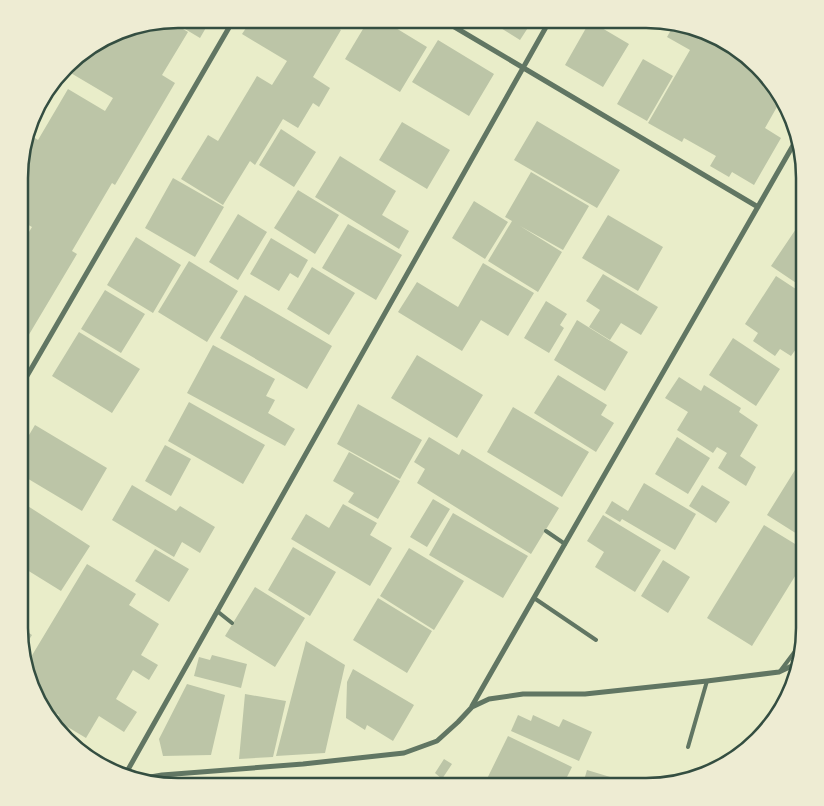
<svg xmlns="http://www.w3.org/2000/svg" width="824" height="806" font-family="'Fira Sans',sans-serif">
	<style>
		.building { fill: #bcc5a7 }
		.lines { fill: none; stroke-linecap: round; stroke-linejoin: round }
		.service { stroke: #617663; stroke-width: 4 }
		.minor { stroke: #617663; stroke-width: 5 }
		.rim { fill: none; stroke: #344e41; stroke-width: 2.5 }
	</style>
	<rect width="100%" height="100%" fill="#e9edc9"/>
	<path class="building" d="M 178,19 L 211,19 L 200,38 L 170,20 Z
		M 252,19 L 323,19 L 341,30 L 313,77 L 330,88 L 319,107 L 313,103 L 298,128 L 283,119 L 255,165 L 250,161 L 223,205 L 181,179 L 208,135 L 218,141 L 257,76 L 272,85 L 287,61 L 242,34 Z
		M 369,19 L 381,19 L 427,47 L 400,92 L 345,59 Z
		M 168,20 L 188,32 L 162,75 L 175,83 L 115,185 L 112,183 L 72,251 L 77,254 L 21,348 L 21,245 L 32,227 L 21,221 L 22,147 L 27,133 L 38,140 L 68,89 L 105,111 L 113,98 L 64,69 L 73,58 L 126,27 Z
		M 466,20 L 482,20 L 478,26 Z
		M 488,20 L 533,20 L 520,40 Z
		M 652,20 L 667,20 L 726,40 L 772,81 L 782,98 L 765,128 L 781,138 L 754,185 L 732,172 L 729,177 L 710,166 L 716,156 L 684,138 L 682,142 L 648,123 L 690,50 L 667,37 L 671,30 Z
		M 590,21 L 629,44 L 603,87 L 565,65 Z
		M 438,40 L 494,74 L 469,116 L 412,82 Z
		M 643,59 L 673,76 L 647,121 L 617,104 Z
		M 537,121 L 620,170 L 597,208 L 514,160 Z
		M 402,122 L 450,150 L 427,189 L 379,160 Z
		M 281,129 L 316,152 L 294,187 L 259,165 Z
		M 340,156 L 396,191 L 382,215 L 409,231 L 399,249 L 315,197 Z
		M 531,172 L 589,206 L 563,250 L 520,226 L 562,252 L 538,292 L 488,261 L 512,221 L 505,217 Z
		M 173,178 L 224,207 L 195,257 L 145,228 Z
		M 298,190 L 339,215 L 315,254 L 274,228 Z
		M 474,201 L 508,222 L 485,259 L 452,238 Z
		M 238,214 L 267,232 L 238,280 L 209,262 Z
		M 608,215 L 663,247 L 638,291 L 582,258 Z
		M 800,223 L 805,226 L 805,289 L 771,266 Z
		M 348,224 L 402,255 L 376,300 L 322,268 Z
		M 136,237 L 181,265 L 153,313 L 107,285 Z
		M 271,238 L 308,260 L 298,278 L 290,273 L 279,291 L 250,274 Z
		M 189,261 L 238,291 L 207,342 L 158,312 Z
		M 483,263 L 534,293 L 508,336 L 481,320 L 462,351 L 398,312 L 417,282 L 458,307 Z
		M 312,267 L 355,293 L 329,335 L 287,309 Z
		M 603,274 L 658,307 L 641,335 L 621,323 L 610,340 L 589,327 L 600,310 L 586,301 Z
		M 776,276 L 805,295 L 805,355 L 796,349 L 791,356 L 780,349 L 775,356 L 753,341 L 758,333 L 745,324 Z
		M 105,290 L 145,314 L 121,353 L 81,329 Z
		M 245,295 L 332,346 L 307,389 L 220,338 Z
		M 546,301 L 567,314 L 560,325 L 564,328 L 549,353 L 524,338 Z
		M 577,320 L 628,352 L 605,391 L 554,360 Z
		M 79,332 L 140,369 L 112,413 L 52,376 Z
		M 733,338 L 780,369 L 756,406 L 709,375 Z
		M 213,345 L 275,379 L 266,396 L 275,400 L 268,413 L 295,429 L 285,446 L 187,393 Z
		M 417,355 L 483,395 L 457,438 L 391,398 Z
		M 558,375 L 607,405 L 601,415 L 614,423 L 596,452 L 534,413 Z
		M 679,377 L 701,391 L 704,385 L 741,408 L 739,412 L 758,425 L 740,456 L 756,467 L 746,486 L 718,468 L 727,453 L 717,447 L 713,453 L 677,430 L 688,412 L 665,398 Z
		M 189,402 L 265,445 L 243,484 L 168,441 Z
		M 358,404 L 422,440 L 400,479 L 337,444 Z
		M 513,407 L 589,452 L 562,497 L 487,452 Z
		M 35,425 L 107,468 L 82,511 L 20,474 L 20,450 Z
		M 429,437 L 459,455 L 462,449 L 559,508 L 531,554 L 417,483 L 425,469 L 414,462 Z
		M 677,437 L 710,458 L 688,494 L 655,474 Z
		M 165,445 L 191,459 L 171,496 L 145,481 Z
		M 349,452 L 400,481 L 378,519 L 348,502 L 354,493 L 333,481 Z
		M 795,470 L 805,476 L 805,539 L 767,515 Z
		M 644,483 L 696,514 L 675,550 L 622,519 L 620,522 L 605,513 L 612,501 L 628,511 Z
		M 132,485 L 176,511 L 180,506 L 215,527 L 200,553 L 182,542 L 174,557 L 112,520 Z
		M 702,485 L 730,502 L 716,523 L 689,506 Z
		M 433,499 L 450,509 L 427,547 L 410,537 Z
		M 20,501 L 90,546 L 61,591 L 19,565 Z
		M 343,504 L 377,523 L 370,535 L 392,548 L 370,586 L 291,539 L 306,514 L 329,528 Z
		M 453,513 L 528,556 L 503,598 L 429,555 Z
		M 603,515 L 661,550 L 635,592 L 595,567 L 604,552 L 587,541 Z
		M 764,525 L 805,550 L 805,560 L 752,646 L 707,618 Z
		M 293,547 L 336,572 L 310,616 L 268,590 Z
		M 409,548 L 464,581 L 434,630 L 380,596 Z
		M 155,549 L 189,569 L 169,602 L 135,581 Z
		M 663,560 L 690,577 L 668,613 L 641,596 Z
		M 87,564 L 136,594 L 129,605 L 159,624 L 141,655 L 158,665 L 149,680 L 133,670 L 116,699 L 137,712 L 124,732 L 99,716 L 86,738 L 56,720 L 59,715 L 40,703 L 27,680 L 25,667 Z
		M 255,587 L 305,618 L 275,667 L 225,636 Z
		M 378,598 L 432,631 L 407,673 L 353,640 Z
		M 19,626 L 32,635 L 22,651 L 19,638 Z
		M 306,641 L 345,665 L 325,753 L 276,756 Z
		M 212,655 L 247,664 L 241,688 L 194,676 L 199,657 L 210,660 Z
		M 353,669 L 414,705 L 393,741 L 367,725 L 365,730 L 346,718 L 347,682 Z
		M 187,684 L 225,695 L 211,755 L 163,756 L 159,739 Z
		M 245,694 L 286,701 L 273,757 L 239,759 Z
		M 518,715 L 531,721 L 533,715 L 559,727 L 563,719 L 592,732 L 579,761 L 511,731 Z
		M 508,736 L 572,767 L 562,787 L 483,787 Z
		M 444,759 L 452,764 L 442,779 L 435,773 Z
		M 587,770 L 640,786 L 640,787 L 582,787 Z
		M 434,778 L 448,787 L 428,787 Z
		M 319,783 L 319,787 L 294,787 L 294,786 Z"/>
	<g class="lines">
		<path class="service" d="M 546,531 L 565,544
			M 534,598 L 596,640
			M 217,611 L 232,623
			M 781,670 L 805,638
			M 688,747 L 707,681"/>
		<path class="minor" d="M 441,19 L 758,207
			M 20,388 L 234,19
			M 472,706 L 799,135
			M 125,775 L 550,20
			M 139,779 L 162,775 L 303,764 L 404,753 L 437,741 L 458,722 L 472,707 L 489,699 L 523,694 L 585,694 L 707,681 L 779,672 L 798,663"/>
	</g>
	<path d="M0 0H824V806H0ZM178 28H646A150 150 0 0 1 796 178V628A150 150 0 0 1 646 778H178A150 150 0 0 1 28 628V178A150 150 0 0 1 178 28Z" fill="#eeecd3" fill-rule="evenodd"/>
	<path class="rim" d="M178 28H646A150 150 0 0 1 796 178V628A150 150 0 0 1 646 778H178A150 150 0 0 1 28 628V178A150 150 0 0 1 178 28Z"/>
</svg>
